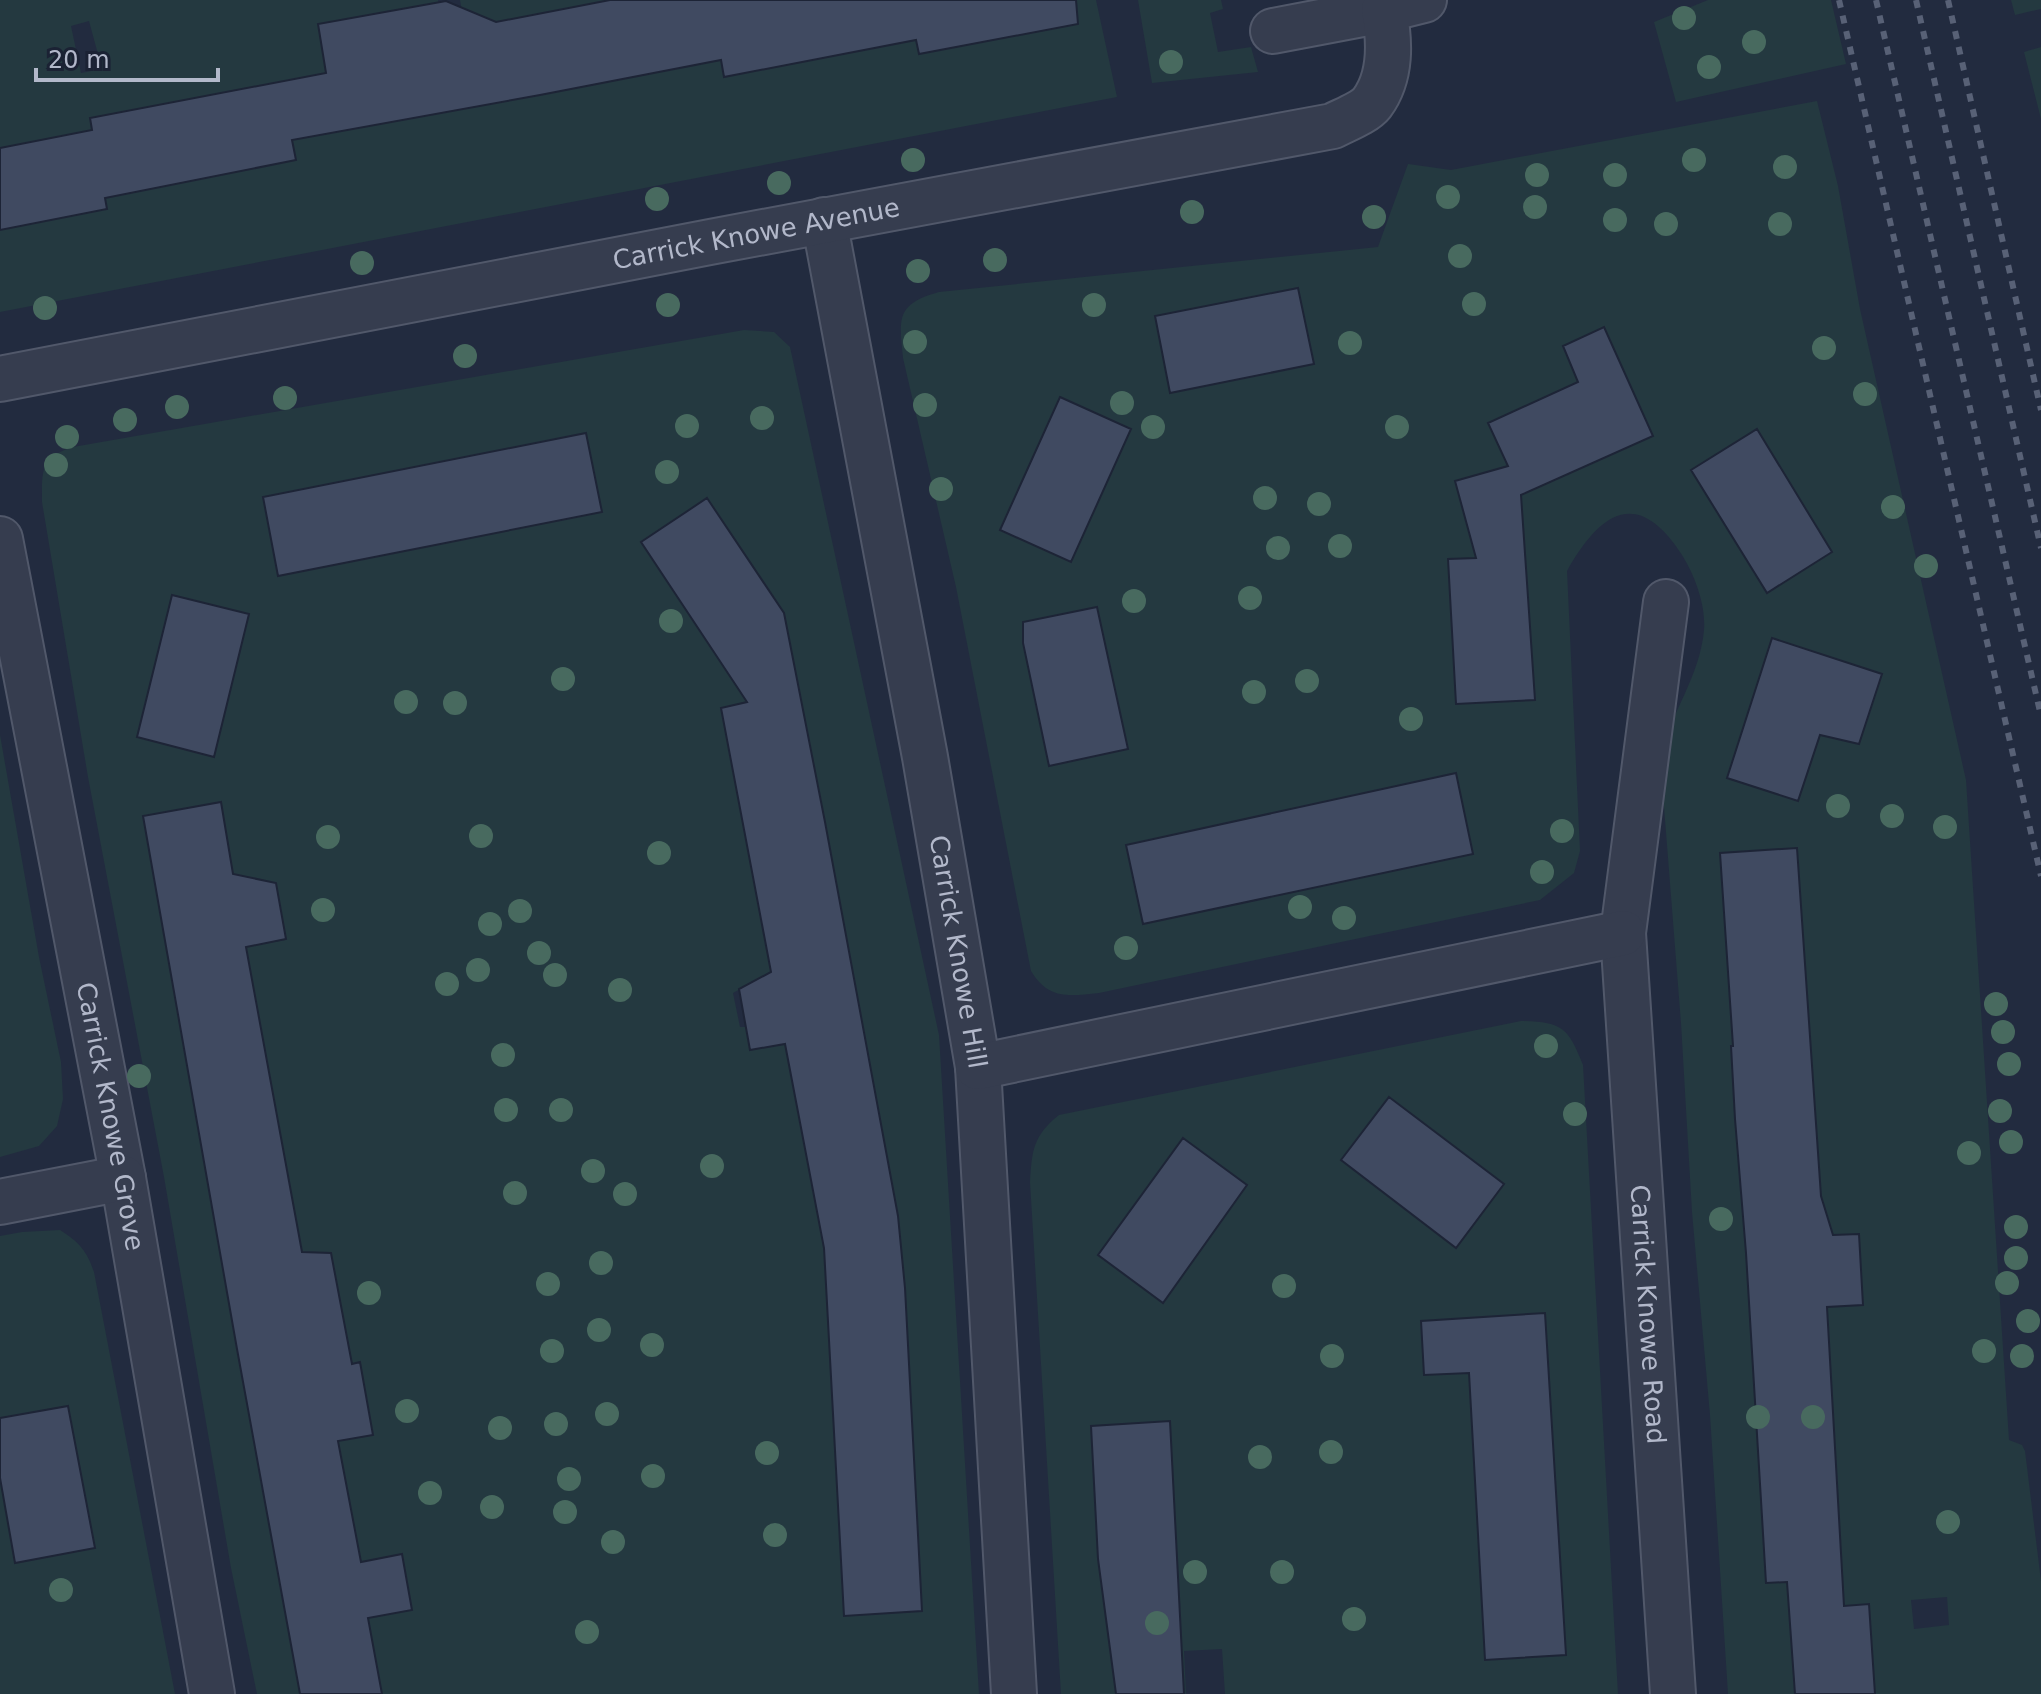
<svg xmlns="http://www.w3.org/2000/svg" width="2041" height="1694" font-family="'DejaVu Sans',sans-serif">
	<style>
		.green { fill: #243940; fill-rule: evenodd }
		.building { fill: #404a61; stroke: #1d2436; stroke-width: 2 }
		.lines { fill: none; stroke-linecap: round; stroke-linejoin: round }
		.minor-casing { stroke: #51586a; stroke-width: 48 }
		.minor { stroke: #363d4f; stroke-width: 44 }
		.rail { stroke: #586176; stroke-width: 6; stroke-dasharray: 8 8; stroke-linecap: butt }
		.tree { fill: #486a5f }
		.labels { text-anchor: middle; stroke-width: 8; stroke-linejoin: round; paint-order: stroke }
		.street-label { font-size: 26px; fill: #b2b8ca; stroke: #1b2234 }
	</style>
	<rect width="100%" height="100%" fill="#222b3f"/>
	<path class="green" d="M 0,0 L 438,0 L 444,31 L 465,28 L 460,0 L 1096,0 L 1117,97 L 0,312 L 0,165 L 85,132 L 0,148 ZM 89,21 L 102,69 L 81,73 L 71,26 Z
		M 1138,0 L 1221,0 L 1223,9 L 1210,13 L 1218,52 L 1251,47 L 1258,72 L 1152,83 Z
		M 1708,0 L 1831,0 L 1846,64 L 1676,102 L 1654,22 Z
		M 2011,0 L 2041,0 L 2041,9 L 2015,15 Z
		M 2041,47 L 2041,119 L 2024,52 Z
		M 1817,101 L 1838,186 L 1860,309 L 1966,780 L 2009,1440 L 2022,1445 L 2025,1451 L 2041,1581 L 2041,1694 L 1728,1694 L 1710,1415 L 1692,1212 L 1681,1023 L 1660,756 C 1671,713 1700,676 1704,630 C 1706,605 1695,576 1682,555 C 1638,487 1601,511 1567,571 L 1580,851 L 1574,873 L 1540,900 L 1099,993 C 1068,996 1049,1000 1031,971 L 956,587 L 903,358 C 899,318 896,304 939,292 L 1378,247 L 1408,164 L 1451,170 ZM 1603,328 L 1578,381 L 1563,346 ZM 1881,674 L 1859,744 L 1824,733 ZM 1859,1234 L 1863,1305 L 1827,1307 L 1824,1236 ZM 1947,1597 L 1949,1625 L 1914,1629 L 1911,1600 Z
		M 744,330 L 774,332 L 790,347 L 939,1035 L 979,1694 L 257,1694 L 231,1568 L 164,1177 L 88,777 L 42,502 C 42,471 40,457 73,447 ZM 233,874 L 276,884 L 285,940 L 246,947 ZM 771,972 L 785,1044 L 751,1050 L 746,1027 L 740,1027 L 733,993 ZM 302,1252 L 331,1253 L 343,1318 ZM 324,1369 L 372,1435 L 338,1441 ZM 402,1554 L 412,1610 L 368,1618 L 359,1562 Z
		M 0,735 L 39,957 L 61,1062 L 63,1099 L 57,1126 L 39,1146 L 0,1157 Z
		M 1521,1021 C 1562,1022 1568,1027 1583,1065 L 1618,1694 L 1225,1694 L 1222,1649 L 1184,1651 L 1186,1694 L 1061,1694 L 1030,1182 C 1032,1150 1033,1136 1059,1115 Z
		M 60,1230 C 79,1242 87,1251 94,1272 L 175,1694 L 0,1694 L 0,1236 L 22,1232 Z"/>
	<path class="building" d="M 610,0 L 1076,0 L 1078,24 L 919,54 L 916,40 L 724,77 L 721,60 L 540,95 L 292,140 L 296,160 L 105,198 L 107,209 L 0,230 L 0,148 L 92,130 L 90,118 L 326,73 L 318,24 L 446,1 L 496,22 Z
		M 1298,288 L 1314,364 L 1170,393 L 1155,316 Z
		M 1604,327 L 1653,436 L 1521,495 L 1535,700 L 1456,704 L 1448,559 L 1476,558 L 1455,481 L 1508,466 L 1488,423 L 1578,382 L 1563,346 Z
		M 1060,397 L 1131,429 L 1071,562 L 1000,530 Z
		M 1757,429 L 1832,552 L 1767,593 L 1691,470 Z
		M 586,433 L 602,512 L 278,576 L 263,497 Z
		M 707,498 L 784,613 L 825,822 L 898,1216 L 905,1288 L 922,1611 L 844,1616 L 824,1248 L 785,1044 L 750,1050 L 739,989 L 771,972 L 721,708 L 747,702 L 641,542 Z
		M 172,595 L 249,614 L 214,757 L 137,737 Z
		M 1097,607 L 1128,749 L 1049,766 L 1023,643 L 1023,622 Z
		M 1772,638 L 1882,674 L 1859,744 L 1820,735 L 1798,801 L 1727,778 Z
		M 1456,773 L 1473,854 L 1143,924 L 1126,845 Z
		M 221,802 L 233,874 L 276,883 L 286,939 L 246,947 L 302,1252 L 331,1253 L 352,1364 L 360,1362 L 373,1435 L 338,1441 L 361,1562 L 402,1554 L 412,1610 L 368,1618 L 382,1694 L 300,1694 L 237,1349 L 143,816 Z
		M 1797,848 L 1821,1196 L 1833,1235 L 1859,1234 L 1863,1305 L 1827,1307 L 1844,1606 L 1869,1604 L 1875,1694 L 1795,1694 L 1787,1582 L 1766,1583 L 1746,1253 L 1735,1119 L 1731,1046 L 1733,1046 L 1720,853 Z
		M 1389,1097 L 1504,1184 L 1456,1248 L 1341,1160 Z
		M 1183,1138 L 1247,1185 L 1163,1303 L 1098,1255 Z
		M 1545,1313 L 1566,1655 L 1485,1660 L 1469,1373 L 1424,1375 L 1421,1321 Z
		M 68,1406 L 95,1548 L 15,1563 L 0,1478 L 0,1418 Z
		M 1170,1421 L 1184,1694 L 1116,1694 L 1098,1559 L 1091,1426 Z"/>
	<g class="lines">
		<g class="minor-casing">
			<g id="minor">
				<path d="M 1273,31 L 1384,10"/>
				<path id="s1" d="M 824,220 L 925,757 L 978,1067 L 1014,1694"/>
				<path id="s2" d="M 0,379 L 710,242 L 1333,126 C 1344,120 1364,113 1372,103 C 1392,76 1390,41 1384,10 L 1424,0"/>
				<path id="s3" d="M 0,539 L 123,1178 L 212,1694"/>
				<path id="s4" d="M 1666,602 L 1623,933 L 1673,1694"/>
				<path d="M 978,1067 L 1623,933"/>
				<path d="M 0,1202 L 123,1178"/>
			</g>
		</g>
		<use href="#minor" class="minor"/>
		<path class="rail" d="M 1839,0 L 2041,876
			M 1876,0 L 2041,716
			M 1916,0 L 2041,548
			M 1948,0 L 2041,410"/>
	</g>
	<g class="tree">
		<circle cx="1684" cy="18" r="12"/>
		<circle cx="1754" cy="42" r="12"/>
		<circle cx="1171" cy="62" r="12"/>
		<circle cx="1709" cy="67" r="12"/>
		<circle cx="913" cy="160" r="12"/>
		<circle cx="1694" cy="160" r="12"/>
		<circle cx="1785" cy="167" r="12"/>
		<circle cx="1537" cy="175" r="12"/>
		<circle cx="1615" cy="175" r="12"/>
		<circle cx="779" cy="183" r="12"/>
		<circle cx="1448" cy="197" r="12"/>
		<circle cx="657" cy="199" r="12"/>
		<circle cx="1535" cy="207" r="12"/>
		<circle cx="1192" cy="212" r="12"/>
		<circle cx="1374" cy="217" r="12"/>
		<circle cx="1615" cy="220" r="12"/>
		<circle cx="1666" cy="224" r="12"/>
		<circle cx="1780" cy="224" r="12"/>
		<circle cx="1460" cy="256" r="12"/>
		<circle cx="995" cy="260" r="12"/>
		<circle cx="362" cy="263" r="12"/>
		<circle cx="918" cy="271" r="12"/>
		<circle cx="1474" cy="304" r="12"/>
		<circle cx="668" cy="305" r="12"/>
		<circle cx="1094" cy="305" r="12"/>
		<circle cx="45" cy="308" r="12"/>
		<circle cx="915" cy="342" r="12"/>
		<circle cx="1350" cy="343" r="12"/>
		<circle cx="1824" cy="348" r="12"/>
		<circle cx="465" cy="356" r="12"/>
		<circle cx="1865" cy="394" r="12"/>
		<circle cx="285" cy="398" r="12"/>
		<circle cx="1122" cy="403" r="12"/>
		<circle cx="925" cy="405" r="12"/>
		<circle cx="177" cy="407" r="12"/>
		<circle cx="762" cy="418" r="12"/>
		<circle cx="125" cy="420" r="12"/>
		<circle cx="687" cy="426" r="12"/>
		<circle cx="1153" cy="427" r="12"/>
		<circle cx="1397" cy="427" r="12"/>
		<circle cx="67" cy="437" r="12"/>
		<circle cx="56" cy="465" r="12"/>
		<circle cx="667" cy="472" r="12"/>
		<circle cx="941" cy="489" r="12"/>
		<circle cx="1265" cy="498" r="12"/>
		<circle cx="1319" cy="504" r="12"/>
		<circle cx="1893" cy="507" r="12"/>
		<circle cx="1340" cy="546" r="12"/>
		<circle cx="1278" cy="548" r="12"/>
		<circle cx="1926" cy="566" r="12"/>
		<circle cx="1250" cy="598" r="12"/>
		<circle cx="1134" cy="601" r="12"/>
		<circle cx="671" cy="621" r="12"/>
		<circle cx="563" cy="679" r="12"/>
		<circle cx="1307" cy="681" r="12"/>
		<circle cx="1254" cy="692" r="12"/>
		<circle cx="406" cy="702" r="12"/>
		<circle cx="455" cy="703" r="12"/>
		<circle cx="1411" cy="719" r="12"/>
		<circle cx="1838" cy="806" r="12"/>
		<circle cx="1892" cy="816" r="12"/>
		<circle cx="1945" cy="827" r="12"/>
		<circle cx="1562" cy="831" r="12"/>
		<circle cx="481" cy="836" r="12"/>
		<circle cx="328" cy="837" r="12"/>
		<circle cx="659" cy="853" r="12"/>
		<circle cx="1542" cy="872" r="12"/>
		<circle cx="1300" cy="907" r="12"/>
		<circle cx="323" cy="910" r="12"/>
		<circle cx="520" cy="911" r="12"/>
		<circle cx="1344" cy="918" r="12"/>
		<circle cx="490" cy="924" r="12"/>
		<circle cx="1126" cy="948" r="12"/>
		<circle cx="539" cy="953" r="12"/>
		<circle cx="478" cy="970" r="12"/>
		<circle cx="555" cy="975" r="12"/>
		<circle cx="447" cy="984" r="12"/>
		<circle cx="620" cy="990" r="12"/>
		<circle cx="1996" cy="1004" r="12"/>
		<circle cx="2003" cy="1032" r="12"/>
		<circle cx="1546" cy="1046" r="12"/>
		<circle cx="503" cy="1055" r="12"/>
		<circle cx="2009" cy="1064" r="12"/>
		<circle cx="139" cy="1076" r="12"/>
		<circle cx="506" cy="1110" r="12"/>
		<circle cx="561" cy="1110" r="12"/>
		<circle cx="2000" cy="1111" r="12"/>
		<circle cx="1575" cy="1114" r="12"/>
		<circle cx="2011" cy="1142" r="12"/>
		<circle cx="1969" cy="1153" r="12"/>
		<circle cx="712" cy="1166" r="12"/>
		<circle cx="593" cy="1171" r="12"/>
		<circle cx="515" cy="1193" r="12"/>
		<circle cx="625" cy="1194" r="12"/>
		<circle cx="1721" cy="1219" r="12"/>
		<circle cx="2016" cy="1227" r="12"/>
		<circle cx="2016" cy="1258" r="12"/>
		<circle cx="601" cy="1263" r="12"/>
		<circle cx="2007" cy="1283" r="12"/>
		<circle cx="548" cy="1284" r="12"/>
		<circle cx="1284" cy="1286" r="12"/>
		<circle cx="369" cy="1293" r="12"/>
		<circle cx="2028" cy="1321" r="12"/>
		<circle cx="599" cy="1330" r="12"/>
		<circle cx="652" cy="1345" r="12"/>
		<circle cx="552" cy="1351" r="12"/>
		<circle cx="1984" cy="1351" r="12"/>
		<circle cx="1332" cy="1356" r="12"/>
		<circle cx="2022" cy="1356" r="12"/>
		<circle cx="407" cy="1411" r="12"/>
		<circle cx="607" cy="1414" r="12"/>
		<circle cx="1758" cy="1417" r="12"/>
		<circle cx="1813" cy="1417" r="12"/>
		<circle cx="556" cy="1424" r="12"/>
		<circle cx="500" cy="1428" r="12"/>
		<circle cx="1331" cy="1452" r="12"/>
		<circle cx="767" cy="1453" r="12"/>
		<circle cx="1260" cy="1457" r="12"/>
		<circle cx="653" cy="1476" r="12"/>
		<circle cx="569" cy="1479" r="12"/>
		<circle cx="430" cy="1493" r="12"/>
		<circle cx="492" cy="1507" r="12"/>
		<circle cx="565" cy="1512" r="12"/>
		<circle cx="1948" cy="1522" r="12"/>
		<circle cx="775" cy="1535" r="12"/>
		<circle cx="613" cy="1542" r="12"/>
		<circle cx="1195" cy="1572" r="12"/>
		<circle cx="1282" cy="1572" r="12"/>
		<circle cx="61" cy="1590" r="12"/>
		<circle cx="1354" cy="1619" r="12"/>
		<circle cx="1157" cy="1623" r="12"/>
		<circle cx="587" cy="1632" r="12"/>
	</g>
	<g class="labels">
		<g class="street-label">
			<text dy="9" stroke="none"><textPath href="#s2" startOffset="770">Carrick Knowe Avenue</textPath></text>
			<text dy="9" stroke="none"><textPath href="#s1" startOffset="744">Carrick Knowe Hill</textPath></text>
			<text dy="9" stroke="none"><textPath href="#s3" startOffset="588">Carrick Knowe Grove</textPath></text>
			<text dy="9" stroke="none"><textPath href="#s4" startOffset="716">Carrick Knowe Road</textPath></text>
		</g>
	</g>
	<path d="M36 68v12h182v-12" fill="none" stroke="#b2b8ca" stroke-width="4"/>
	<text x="48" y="68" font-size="24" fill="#b2b8ca" stroke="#1b2234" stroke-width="6" paint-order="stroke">20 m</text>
</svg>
